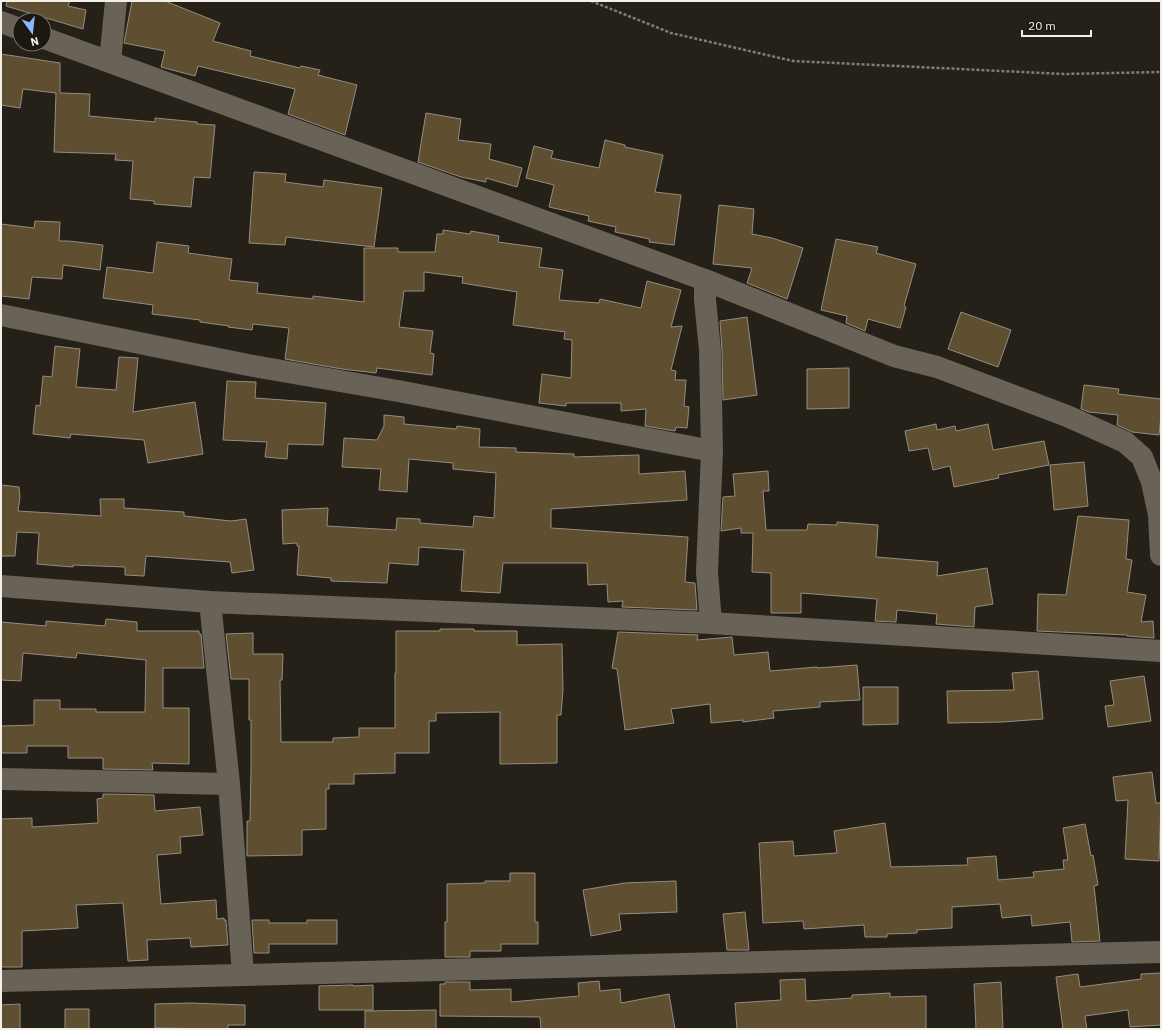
<svg xmlns="http://www.w3.org/2000/svg" width="1162" height="1030" font-family="'IBM Plex Sans',sans-serif">
	<style>
		.building { fill: #5f4e2f; stroke: #938d81 }
		.lines { fill: none; stroke-linecap: round; stroke-linejoin: round }
		.path { stroke: #827d75; stroke-width: 2.5; stroke-dasharray: 3 2; stroke-linecap: butt }
		.minor { stroke: #686257; stroke-width: 22 }
	</style>
	<rect width="100%" height="100%" fill="#262118"/>
	<path class="building" d="M 7,1 L 70,1 L 68,6 L 86,10 L 83,29 L 6,6 Z
		M 132,1 L 165,1 L 220,23 L 213,41 L 251,51 L 250,56 L 300,68 L 301,66 L 320,70 L 318,75 L 357,85 L 345,135 L 288,114 L 295,89 L 198,66 L 195,76 L 161,67 L 165,51 L 124,43 Z
		M 1,54 L 60,63 L 60,93 L 90,94 L 89,116 L 155,122 L 155,118 L 197,122 L 197,124 L 215,125 L 210,178 L 194,177 L 191,207 L 154,204 L 154,201 L 130,199 L 133,161 L 115,160 L 116,154 L 54,152 L 56,93 L 23,89 L 20,108 L 1,105 Z
		M 426,113 L 461,119 L 458,140 L 491,144 L 489,159 L 522,168 L 517,187 L 486,178 L 486,182 L 461,177 L 418,162 Z
		M 605,140 L 625,145 L 625,147 L 663,155 L 655,192 L 681,195 L 674,245 L 649,242 L 650,239 L 615,232 L 616,227 L 588,221 L 589,216 L 549,207 L 554,185 L 526,178 L 534,146 L 553,151 L 551,158 L 599,168 Z
		M 254,172 L 286,174 L 285,182 L 323,187 L 324,180 L 382,188 L 374,247 L 286,237 L 285,245 L 249,243 Z
		M 719,205 L 754,209 L 752,234 L 772,238 L 803,248 L 787,299 L 747,283 L 752,268 L 713,264 Z
		M 35,221 L 60,222 L 59,241 L 69,241 L 103,245 L 100,270 L 63,265 L 62,279 L 32,277 L 29,299 L 1,296 L 1,224 L 34,228 Z
		M 443,230 L 470,234 L 471,231 L 499,236 L 498,242 L 542,248 L 539,267 L 563,270 L 559,300 L 599,303 L 600,299 L 641,308 L 647,281 L 681,290 L 671,327 L 682,326 L 671,370 L 676,371 L 675,380 L 686,380 L 684,406 L 689,407 L 687,428 L 676,427 L 675,431 L 645,426 L 646,409 L 621,411 L 621,403 L 566,403 L 566,406 L 539,403 L 542,374 L 571,378 L 572,340 L 564,339 L 565,332 L 513,325 L 517,292 L 462,283 L 463,277 L 424,272 L 424,291 L 404,291 L 399,327 L 433,331 L 430,353 L 434,354 L 432,375 L 377,368 L 376,373 L 342,369 L 285,359 L 289,328 L 253,324 L 252,330 L 228,327 L 229,326 L 200,322 L 200,320 L 152,314 L 153,305 L 103,298 L 107,267 L 153,273 L 157,242 L 189,246 L 188,253 L 232,259 L 229,280 L 258,283 L 257,293 L 313,299 L 313,296 L 364,302 L 364,248 L 398,248 L 398,252 L 435,252 L 437,234 L 443,234 Z
		M 836,239 L 878,247 L 876,253 L 916,264 L 904,306 L 906,307 L 900,328 L 868,319 L 865,331 L 846,323 L 847,316 L 821,310 Z
		M 961,312 L 1011,330 L 998,367 L 948,349 Z
		M 747,317 L 757,395 L 723,400 L 722,350 L 720,321 Z
		M 55,346 L 80,349 L 76,387 L 116,390 L 119,357 L 138,358 L 133,412 L 195,402 L 203,454 L 148,463 L 144,440 L 71,434 L 70,438 L 33,434 L 36,405 L 40,406 L 43,376 L 52,377 Z
		M 849,368 L 849,408 L 807,409 L 807,369 Z
		M 227,381 L 256,382 L 255,398 L 326,403 L 323,445 L 288,444 L 287,459 L 265,457 L 267,442 L 223,440 Z
		M 1084,385 L 1119,389 L 1118,394 L 1161,399 L 1161,416 L 1159,435 L 1132,432 L 1117,425 L 1118,415 L 1089,412 L 1081,409 Z
		M 384,415 L 404,417 L 404,424 L 456,429 L 457,426 L 480,429 L 479,447 L 516,448 L 516,452 L 574,454 L 574,457 L 639,455 L 639,474 L 685,471 L 687,500 L 551,509 L 551,528 L 688,537 L 685,582 L 695,583 L 697,610 L 622,607 L 623,601 L 608,602 L 607,584 L 588,585 L 587,563 L 503,563 L 500,593 L 461,591 L 464,550 L 419,547 L 418,565 L 389,563 L 387,583 L 331,581 L 331,578 L 297,575 L 299,546 L 297,546 L 297,543 L 283,544 L 282,510 L 328,508 L 327,526 L 396,530 L 397,518 L 420,519 L 420,523 L 473,527 L 474,516 L 494,518 L 496,473 L 453,469 L 453,463 L 409,459 L 407,492 L 379,490 L 381,469 L 342,467 L 344,438 L 377,440 L 384,426 Z
		M 936,424 L 937,430 L 955,426 L 956,431 L 988,424 L 993,450 L 1044,441 L 1049,465 L 998,475 L 999,478 L 954,487 L 950,466 L 933,470 L 928,448 L 909,451 L 905,431 Z
		M 1084,462 L 1088,506 L 1054,510 L 1050,465 Z
		M 768,471 L 769,491 L 763,491 L 766,530 L 807,530 L 808,524 L 837,525 L 837,522 L 878,525 L 876,557 L 938,562 L 937,576 L 987,568 L 993,604 L 975,607 L 974,627 L 936,624 L 937,614 L 897,610 L 896,622 L 875,621 L 877,599 L 801,593 L 801,613 L 771,613 L 771,573 L 752,572 L 753,533 L 741,533 L 741,528 L 721,531 L 723,497 L 735,496 L 733,474 Z
		M 1,485 L 19,487 L 20,497 L 18,511 L 101,516 L 100,499 L 124,499 L 124,508 L 184,512 L 184,516 L 231,521 L 246,519 L 254,570 L 232,573 L 230,562 L 146,556 L 144,576 L 125,575 L 125,567 L 73,565 L 73,567 L 37,564 L 39,533 L 17,532 L 15,556 L 1,556 Z
		M 1078,516 L 1129,520 L 1126,559 L 1132,560 L 1127,592 L 1146,595 L 1141,622 L 1153,621 L 1154,638 L 1127,636 L 1127,635 L 1037,631 L 1038,594 L 1066,595 Z
		M 106,619 L 137,622 L 137,631 L 199,631 L 199,634 L 201,634 L 204,668 L 163,668 L 163,708 L 189,708 L 189,764 L 152,763 L 153,770 L 103,769 L 103,758 L 68,758 L 68,746 L 27,746 L 27,753 L 1,753 L 1,726 L 34,725 L 34,700 L 60,700 L 60,709 L 96,709 L 96,712 L 145,712 L 146,660 L 77,653 L 76,658 L 23,653 L 21,681 L 1,680 L 1,622 L 46,626 L 46,621 L 105,626 Z
		M 440,629 L 474,629 L 474,631 L 517,631 L 517,645 L 562,644 L 563,689 L 561,715 L 557,715 L 557,763 L 500,764 L 500,712 L 436,713 L 436,721 L 429,721 L 429,753 L 395,753 L 395,773 L 354,774 L 354,784 L 329,784 L 329,789 L 326,789 L 326,829 L 302,830 L 302,855 L 247,856 L 247,821 L 250,821 L 251,771 L 251,720 L 249,720 L 249,679 L 231,679 L 226,634 L 253,633 L 253,654 L 283,654 L 282,680 L 280,680 L 281,742 L 333,742 L 333,738 L 359,737 L 359,728 L 395,728 L 395,673 L 396,673 L 396,631 L 440,631 Z
		M 618,632 L 698,635 L 697,640 L 732,637 L 734,655 L 768,652 L 770,671 L 817,667 L 817,668 L 857,665 L 860,700 L 820,702 L 820,707 L 773,711 L 774,718 L 743,722 L 743,720 L 711,723 L 710,704 L 671,709 L 674,723 L 625,730 L 617,669 L 612,668 Z
		M 1038,671 L 1043,719 L 1003,722 L 948,723 L 947,691 L 1014,690 L 1012,673 Z
		M 1144,676 L 1151,721 L 1108,727 L 1105,706 L 1114,705 L 1110,681 Z
		M 863,687 L 898,687 L 898,724 L 863,725 Z
		M 1152,772 L 1156,803 L 1161,803 L 1159,861 L 1125,859 L 1128,800 L 1116,801 L 1113,777 Z
		M 103,794 L 154,795 L 155,811 L 200,807 L 203,835 L 180,837 L 181,853 L 157,855 L 161,904 L 216,900 L 217,919 L 224,918 L 224,920 L 226,920 L 228,945 L 191,947 L 190,938 L 147,940 L 148,960 L 128,961 L 123,903 L 76,905 L 78,928 L 22,931 L 22,967 L 1,967 L 1,819 L 32,818 L 32,827 L 98,823 L 97,799 L 103,798 Z
		M 885,823 L 891,867 L 968,865 L 967,858 L 996,856 L 998,880 L 1034,877 L 1033,872 L 1064,869 L 1063,860 L 1068,860 L 1063,828 L 1085,824 L 1091,856 L 1093,855 L 1098,885 L 1094,886 L 1100,941 L 1072,942 L 1070,922 L 1032,926 L 1031,915 L 1002,918 L 1000,904 L 952,907 L 952,928 L 917,930 L 917,933 L 887,934 L 887,937 L 865,937 L 864,925 L 804,929 L 803,921 L 763,923 L 759,843 L 793,841 L 794,856 L 837,853 L 834,831 Z
		M 510,873 L 535,873 L 535,922 L 538,922 L 538,944 L 501,944 L 501,951 L 470,951 L 470,957 L 445,957 L 445,922 L 447,922 L 447,884 L 485,883 L 485,881 L 510,881 Z
		M 676,881 L 677,912 L 619,914 L 621,930 L 591,936 L 583,890 L 625,883 Z
		M 745,912 L 749,950 L 727,950 L 723,914 Z
		M 252,920 L 269,920 L 269,923 L 307,923 L 307,920 L 337,920 L 337,944 L 269,944 L 269,953 L 254,953 Z
		M 1161,973 L 1161,1025 L 1130,1027 L 1128,1010 L 1085,1016 L 1087,1029 L 1063,1029 L 1056,977 L 1078,974 L 1080,987 L 1141,979 L 1141,974 Z
		M 805,979 L 806,1001 L 852,998 L 852,995 L 890,993 L 890,997 L 926,996 L 926,1029 L 737,1029 L 735,1003 L 781,1000 L 780,980 Z
		M 599,981 L 600,991 L 620,989 L 621,1003 L 669,994 L 675,1029 L 541,1029 L 540,1017 L 440,1016 L 440,984 L 445,984 L 445,982 L 470,982 L 470,990 L 511,989 L 511,1002 L 579,996 L 578,983 Z
		M 1001,982 L 1003,1029 L 976,1029 L 974,984 Z
		M 353,985 L 353,986 L 373,985 L 373,1010 L 319,1010 L 319,986 Z
		M 191,1003 L 245,1005 L 245,1025 L 228,1025 L 228,1029 L 155,1028 L 155,1004 Z
		M 20,1004 L 20,1029 L 1,1029 L 1,1005 Z
		M 65,1009 L 89,1009 L 89,1029 L 65,1029 Z
		M 436,1010 L 436,1029 L 365,1029 L 365,1011 Z"/>
	<g class="lines">
		<path class="path" d="M 591,1 L 671,33 L 793,61 L 1064,74 L 1161,72"/>
		<path class="minor" d="M 1,22 L 20,29
			M 44,38 L 705,280 L 894,356 L 937,367 L 1067,416 L 1125,442 L 1142,457 L 1152,482 L 1159,515 L 1161,555
			M 110,62 L 116,1
			M 705,280 L 705,300 L 710,350 L 712,451 L 707,572 L 711,623
			M 1,315 L 248,365 L 398,391 L 712,451
			M 1,586 L 210,602 L 711,623 L 1161,651
			M 210,602 L 229,784 L 243,975
			M 1,779 L 229,784
			M 1,981 L 1161,952"/>
	</g>
	<rect width="1162" height="1030" fill="none" stroke="#f3f0e9" stroke-width="4"/>
	<g transform="translate(32 32) rotate(165)"><circle r="19" fill="#1d180f" stroke="#736e66"/>
	<path d="M0-3L7 15L0 10L-7 15Z" fill="#88bafc"/>
	<text y="-6" font-size="11" font-weight="bold" text-anchor="middle" fill="#f3f0e9">N</text>
	</g>
	<path d="M1022 30v6h69v-6" fill="none" stroke="#f3f0e9" stroke-width="2"/>
	<text x="1028" y="30" font-size="12" fill="#f3f0e9" stroke="#1d180f" stroke-width="3" paint-order="stroke">20 m</text>
</svg>
